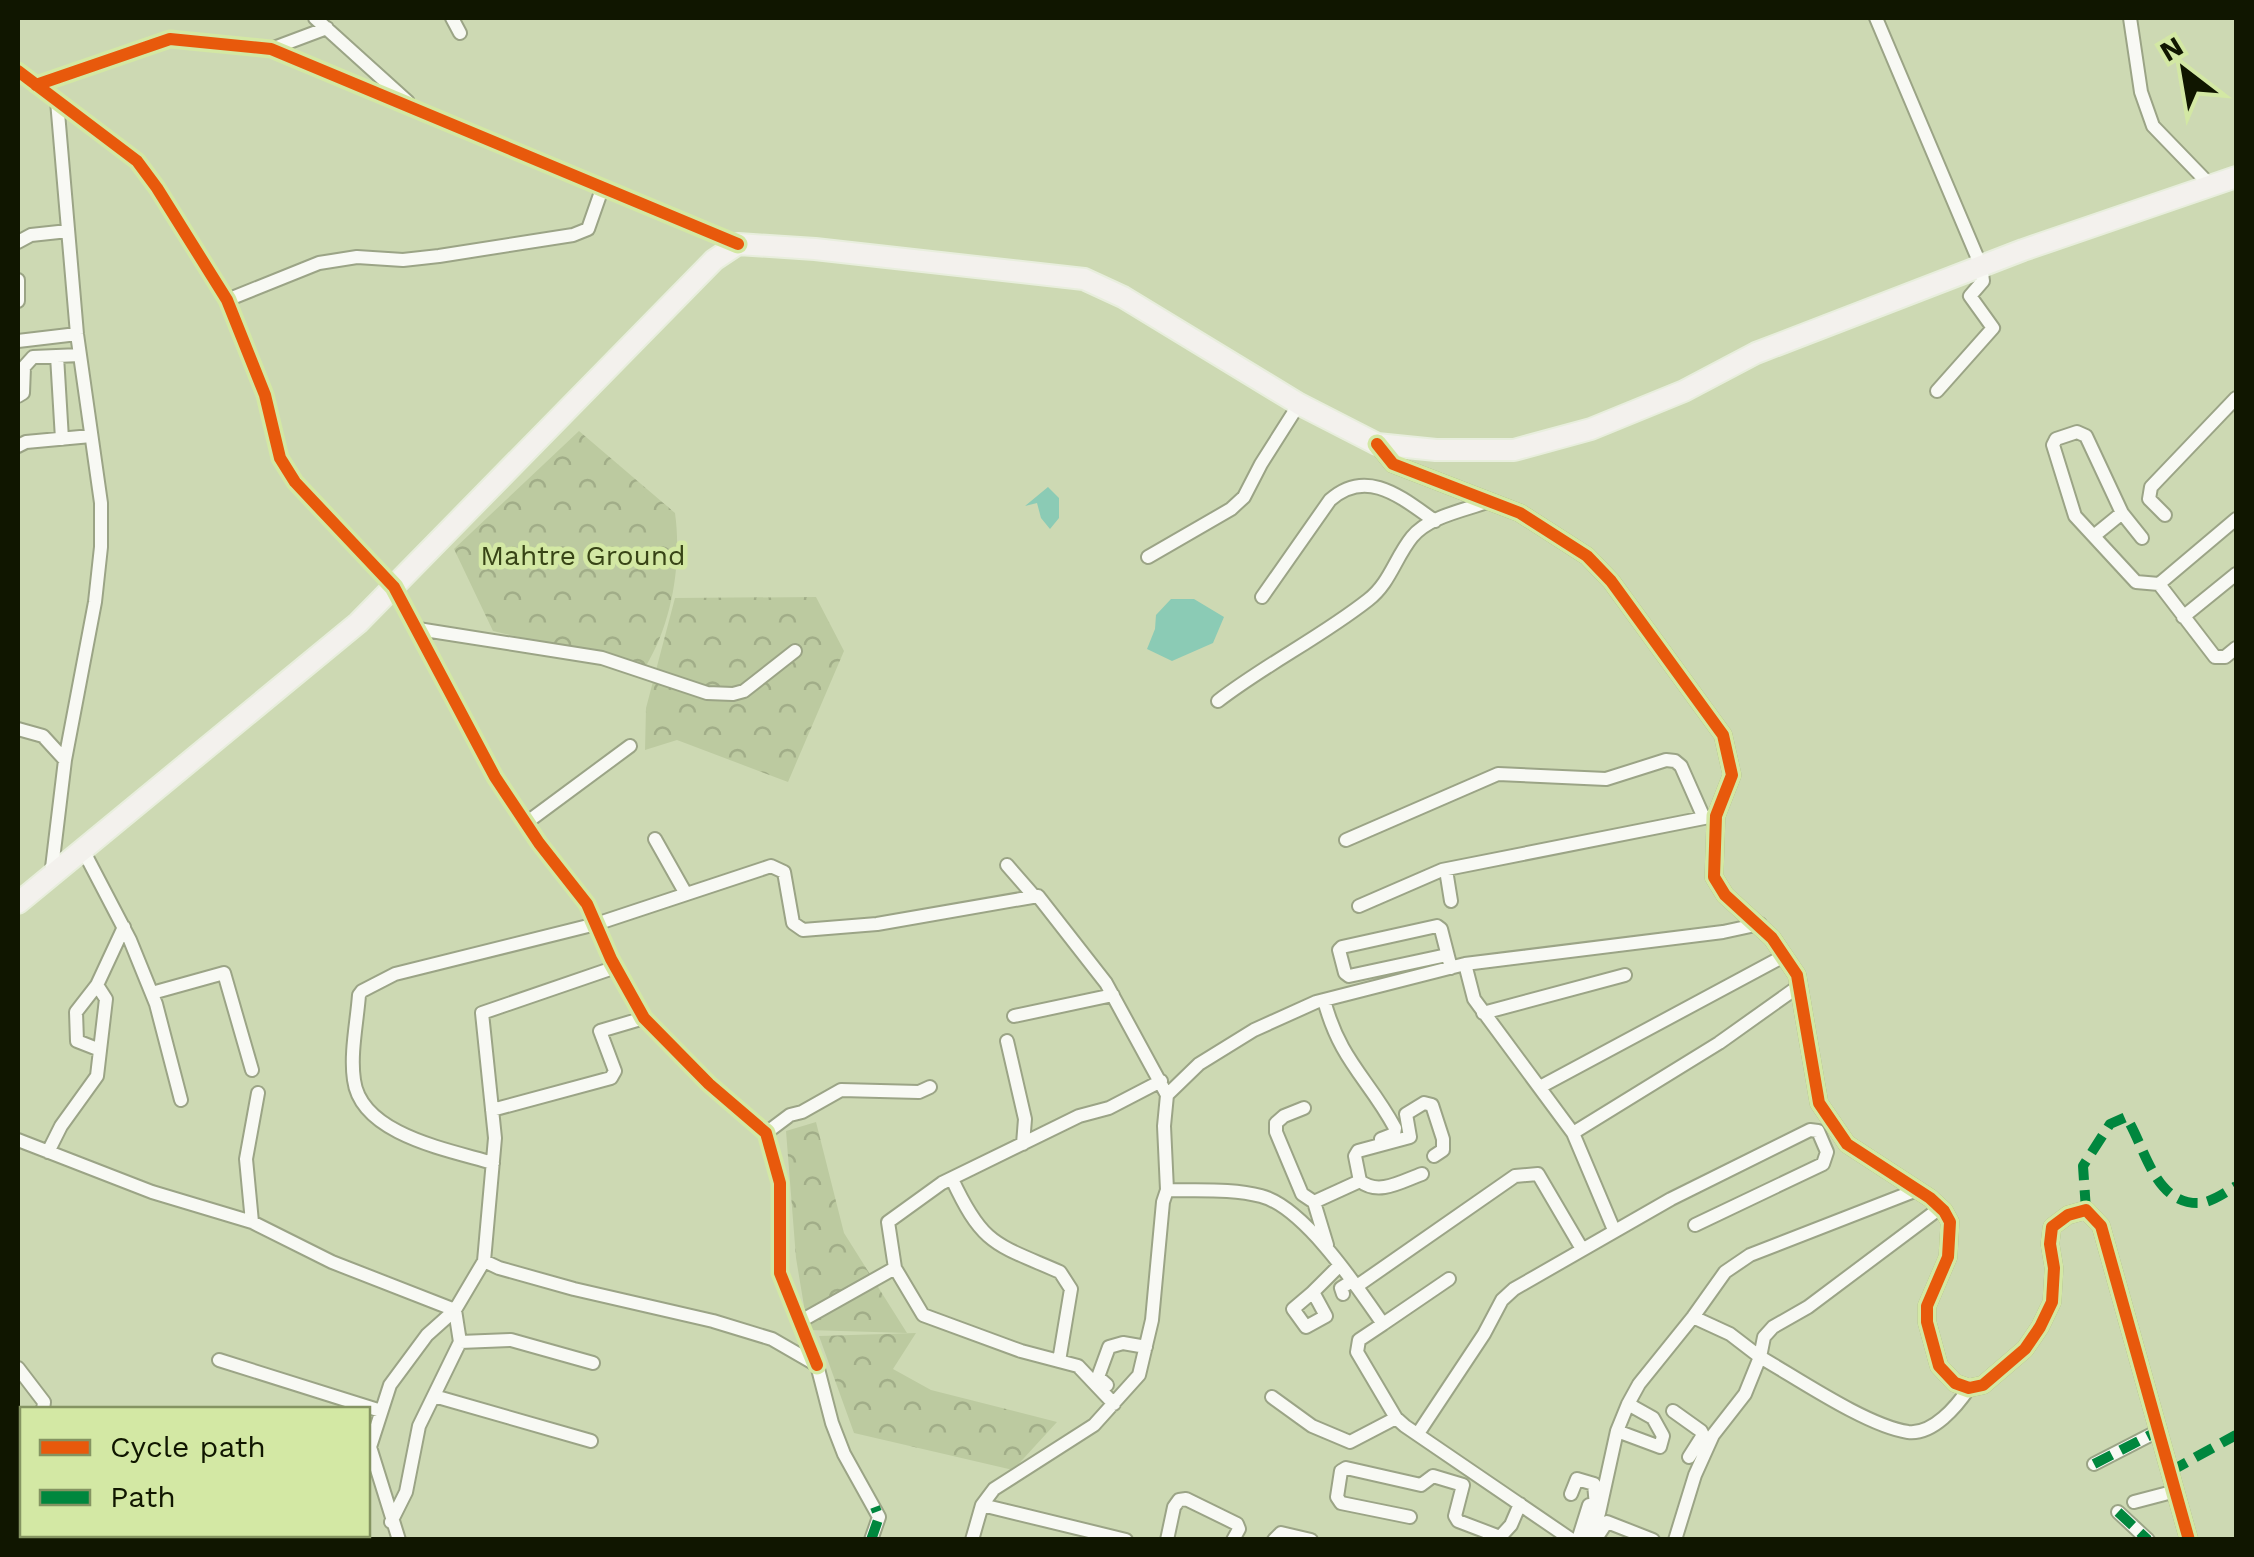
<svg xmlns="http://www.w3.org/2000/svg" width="2254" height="1557" font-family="'Work Sans',sans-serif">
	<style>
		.park { fill: url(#park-crowns) }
		.water { fill: #8bcbb5 }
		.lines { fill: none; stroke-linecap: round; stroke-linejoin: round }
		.minor-casing { stroke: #9ba486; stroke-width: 16 }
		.tertiary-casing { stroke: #9ba486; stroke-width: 19 }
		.primary-casing { stroke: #e8eedd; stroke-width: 24 }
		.minor { stroke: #f8f9f4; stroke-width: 12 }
		.tertiary { stroke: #f8f9f4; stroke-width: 15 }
		.primary { stroke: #f3f1ed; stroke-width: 20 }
		.quiet { stroke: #00873e; stroke-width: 10; stroke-dasharray: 20 10; stroke-linecap: butt }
		.cycleway-casing { stroke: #d3e8a4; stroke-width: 19 }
		.cycleway { stroke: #e8590c; stroke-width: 12 }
		.labels { text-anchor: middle; stroke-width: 9; stroke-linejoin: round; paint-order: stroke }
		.park-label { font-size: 28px; fill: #384416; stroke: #d3e8a4 }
	</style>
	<defs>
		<pattern id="park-crowns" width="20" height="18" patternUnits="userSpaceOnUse" patternTransform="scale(2.5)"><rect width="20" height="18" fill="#bccaa0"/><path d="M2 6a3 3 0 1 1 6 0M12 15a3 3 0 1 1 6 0" fill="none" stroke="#a1ad88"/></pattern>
	</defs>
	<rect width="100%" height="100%" fill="#cdd9b3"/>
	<path class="park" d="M 579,431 L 675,513 C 682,563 672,623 646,666 L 493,631 L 454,549 Z
		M 816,597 L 844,651 L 788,782 L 677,740 L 645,750 L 646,708 L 675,598 Z
		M 816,1122 L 844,1233 L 907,1333 L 808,1330 L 796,1258 L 786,1131 Z
		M 916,1333 L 893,1369 L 931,1390 L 1057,1422 L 1013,1470 L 854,1433 L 819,1336 Z"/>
	<path class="water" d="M 1048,487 L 1059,498 L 1059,518 L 1050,529 L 1041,518 L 1037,503 L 1025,506 Z
		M 1171,599 L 1194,599 L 1224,617 L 1213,643 L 1172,661 L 1147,649 L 1155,629 L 1156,615 Z"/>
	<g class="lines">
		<g class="minor-casing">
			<path id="minor" d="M 315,18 L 408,102
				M 452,18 L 460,33
				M 1876,18 L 1981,266 L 1983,281 L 1970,296 L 1993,328 L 1937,391
				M 2130,18 L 2141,92 L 2153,126 L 2212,187
				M 271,49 L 327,28
				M 18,71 L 137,161 L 157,188 L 227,300 L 265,395 L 280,458 L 295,482 L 394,587 L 495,777 L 539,843 L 587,904 L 611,959 L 644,1018 L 709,1084 L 766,1133 L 780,1183 L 780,1273 L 817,1365
				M 36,85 L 170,39 L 271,49 L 738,244
				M 18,242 L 31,235 L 68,231
				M 18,280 L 18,301
				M 227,300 L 319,263 L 357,257 L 403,260 L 439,256 L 573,235 L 588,229 L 602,189
				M 18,341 L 77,334
				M 57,356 L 62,439
				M 18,396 L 23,393 L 24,367 L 33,357 L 80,355
				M 18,446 L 26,442 L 91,436
				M 2165,515 L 2149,499 L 2151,487 L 2236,398
				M 2236,519 L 2159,584 L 2215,657 L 2225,657 L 2236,648
				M 2095,535 L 2122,513
				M 2142,538 L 2122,513 L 2086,436 L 2077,432 L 2056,439 L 2053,445 L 2075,516 L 2136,582 L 2159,584
				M 1148,557 L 1231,509 L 1244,497 L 1261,464 L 1299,404
				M 1262,597 L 1330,500 C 1367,467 1402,498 1435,521
				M 2183,617 L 2236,574
				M 418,629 L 602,658 L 707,693 L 733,694 L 744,691 L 795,651
				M 1218,701 C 1266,664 1321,637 1368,600 C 1390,583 1395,558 1412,537 C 1429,516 1466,510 1490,501
				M 18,729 L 43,736 L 65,760
				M 526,823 L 630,746
				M 655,839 L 686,894
				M 1346,840 L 1498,774 L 1606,779 L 1666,760 L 1675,761 L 1681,766 L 1704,818
				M 83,850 L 130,940 L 156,1004 L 181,1100
				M 1007,865 L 1034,896
				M 1446,870 L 1451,901
				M 51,876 L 65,760 L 95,602 L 101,547 L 101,503 L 77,334 L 57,101
				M 1359,906 L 1442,870 L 1709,817
				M 1447,955 L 1349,976 L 1345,973 L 1339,950 L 1342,947 L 1437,926 L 1441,929 L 1451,968
				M 1465,964 L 1474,999 L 1573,1133 L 1614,1230
				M 152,993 L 224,973 L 252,1070
				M 1324,1000 C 1340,1061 1368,1078 1395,1128 L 1394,1134 L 1381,1139
				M 1483,1013 L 1625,975
				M 1014,1016 L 1113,995
				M 1007,1041 L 1025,1119 L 1023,1144
				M 100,1050 L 77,1041 L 76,1012 L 97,985 L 124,927
				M 1540,1087 L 1784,956
				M 1304,1108 L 1284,1116 L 1276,1123 L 1276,1132 L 1302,1194 L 1314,1202 L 1327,1245
				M 492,1110 L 611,1078 L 615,1071 L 600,1031 L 644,1018
				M 766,1133 L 790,1115 L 802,1112 L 841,1090 L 919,1092 L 930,1087
				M 1573,1133 L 1719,1043 L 1799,986
				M 18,1140 L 152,1192 L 252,1222 L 332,1262 L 455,1310 L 460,1342 L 419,1426 L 406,1492 L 391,1522
				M 48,1152 L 61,1126 L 97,1076 L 106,999 L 97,985
				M 493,1163 C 450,1150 361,1135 354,1080 C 350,1054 357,1022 359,995 L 362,991 L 395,974 L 596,924 L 771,866 L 784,872 L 793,923 L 803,930 L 877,924 L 1038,896 L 1106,983 L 1167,1095
				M 952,1179 C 983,1246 996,1244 1060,1272 L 1071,1289 L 1059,1361
				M 1360,1181 C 1379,1196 1402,1181 1422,1174
				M 1167,1190 L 1164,1126 L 1167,1095 L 1199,1064 L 1254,1030 L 1316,1002 L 1465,964 L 1723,932 L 1760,924
				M 1314,1202 L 1360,1181 L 1355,1156 L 1358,1151 L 1410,1137 L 1406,1114 L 1424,1103 L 1432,1105 L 1443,1139 L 1443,1150 L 1434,1156
				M 1940,1208 L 1808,1307 L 1773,1327 L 1764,1337 L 1760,1357 C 1797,1378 1867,1426 1908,1432 C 1933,1435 1957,1406 1969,1388
				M 252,1222 L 246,1159 L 258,1093
				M 484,1261 L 495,1138 L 482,1013 L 616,967
				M 1357,1286 L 1515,1176 L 1538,1174 L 1582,1249
				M 1313,1292 L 1293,1309 L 1306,1327 L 1326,1316 L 1313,1292 L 1339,1266
				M 1343,1294 L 1341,1288 L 1352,1281
				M 799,1322 L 895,1268
				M 1383,1324 L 1449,1279
				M 460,1342 L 511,1340 L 593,1363
				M 219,1360 L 381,1411
				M 18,1368 L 44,1402 L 43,1410
				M 1107,1385 L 1098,1377 L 1109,1347 L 1123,1343 L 1146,1347
				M 434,1396 L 591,1441
				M 1272,1397 L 1312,1426 L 1350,1442 L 1396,1418
				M 1114,1404 L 1078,1366 L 1021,1351 L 923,1315 L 895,1268 L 888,1222 L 942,1183 L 1079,1116 L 1109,1108 L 1161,1081
				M 1673,1411 L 1701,1431 L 1703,1435 L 1689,1457
				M 18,1430 L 22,1427
				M 1617,1431 L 1660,1447 L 1663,1436 L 1653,1418 L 1628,1404
				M 1419,1432 L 1484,1334 L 1502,1300 L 1514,1289 L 1671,1199 L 1810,1130 L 1818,1131 L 1827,1152 L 1823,1164 L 1695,1225
				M 2094,1464 L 2158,1431
				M 1571,1494 L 1577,1479 L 1594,1484 L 1596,1506
				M 2134,1502 L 2176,1491
				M 982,1505 L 1126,1540
				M 18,1509 L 22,1515
				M 2118,1512 L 2148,1540
				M 1410,1517 L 1341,1503 L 1337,1497 L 1341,1471 L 1346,1468 L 1421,1485 L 1433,1476 L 1463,1485 L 1455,1516 L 1458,1521 L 1500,1537 L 1511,1525 L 1520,1504
				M 38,1534 L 42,1540
				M 187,1534 L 193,1540
				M 1597,1537 L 1607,1522 L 1653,1540
				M 60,1540 L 65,1534
				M 399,1540 L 370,1447 L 390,1385 L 427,1335 L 455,1310 L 484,1261 L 499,1268 L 574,1289 L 713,1321 L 772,1339 L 817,1365 L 832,1423 L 844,1454 L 879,1517 L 871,1540
				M 972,1540 L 982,1505 L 994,1489 L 1094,1425 L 1139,1375 L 1152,1320 L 1163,1202 L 1167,1190 C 1197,1191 1232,1188 1261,1196 C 1304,1207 1358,1288 1383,1324 L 1359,1340 L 1357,1352 L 1396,1418 L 1405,1426 L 1572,1540
				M 1167,1540 L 1174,1507 L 1179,1500 L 1186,1499 L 1237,1524 L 1239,1529 L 1233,1540
				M 1274,1540 L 1281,1533 L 1311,1540
				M 1578,1540 L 1589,1505
				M 1589,1540 L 1599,1513 L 1617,1431 L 1628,1404 L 1639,1384 L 1693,1317 L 1725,1272 L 1750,1255 L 1917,1190
				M 1675,1540 L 1695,1475 L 1713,1435 L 1745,1394 L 1760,1357 L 1730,1334 L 1693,1317"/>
		</g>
		<g class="tertiary-casing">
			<path id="tertiary" d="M 1377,444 L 1393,464 L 1520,513 L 1587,556 L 1611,581 L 1723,735 L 1732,775 L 1716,816 L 1714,877 L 1725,895 L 1772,938 L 1797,975 L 1819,1103 L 1847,1144 L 1930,1198 L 1944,1211 L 1950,1222 L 1948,1257 L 1927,1306 L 1927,1322 L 1939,1366 L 1955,1383 L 1969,1388 L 1983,1385 L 2025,1349 L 2040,1327 L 2052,1302 L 2054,1268 L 2050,1244 L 2052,1227 L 2068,1215 L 2086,1210 L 2101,1226 L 2189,1540"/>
		</g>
		<g class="primary-casing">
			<path id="primary" d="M 18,903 L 358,623 L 714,260 L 738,244 L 815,249 L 1084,279 L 1123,297 L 1299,404 L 1377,444 L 1436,450 L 1514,450 L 1591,429 L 1684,391 L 1756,353 L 2023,250 L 2236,177"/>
		</g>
		<use href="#minor" class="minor"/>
		<use href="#tertiary" class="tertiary"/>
		<use href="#primary" class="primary"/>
		<path class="quiet" d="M 2086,1210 L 2083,1166 L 2110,1124 L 2126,1117 C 2145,1146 2154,1205 2200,1203 C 2212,1202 2226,1192 2236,1186
			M 2094,1464 L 2158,1431
			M 2169,1472 L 2236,1435
			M 2118,1512 L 2148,1540
			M 871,1540 L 879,1517 L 875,1507"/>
		<g class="cycleway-casing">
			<path id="cycleway" d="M 18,71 L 137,161 L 157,188 L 227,300 L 265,395 L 280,458 L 295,482 L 394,587 L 495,777 L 539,843 L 587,904 L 611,959 L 644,1018 L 709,1084 L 766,1133 L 780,1183 L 780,1273 L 817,1365
				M 36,85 L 170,39 L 271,49 L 738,244
				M 1377,444 L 1393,464 L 1520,513 L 1587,556 L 1611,581 L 1723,735 L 1732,775 L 1716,816 L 1714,877 L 1725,895 L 1772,938 L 1797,975 L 1819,1103 L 1847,1144 L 1930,1198 L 1944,1211 L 1950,1222 L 1948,1257 L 1927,1306 L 1927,1322 L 1939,1366 L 1955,1383 L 1969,1388 L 1983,1385 L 2025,1349 L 2040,1327 L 2052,1302 L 2054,1268 L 2050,1244 L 2052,1227 L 2068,1215 L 2086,1210 L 2101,1226 L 2189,1540"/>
		</g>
		<use href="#cycleway" class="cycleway"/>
	</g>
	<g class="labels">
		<g class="park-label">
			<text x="583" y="565">Mahtre Ground</text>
		</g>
	</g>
	<rect width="2254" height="1557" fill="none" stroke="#101600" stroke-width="40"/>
	<rect x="20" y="1407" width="350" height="130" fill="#d3e8a4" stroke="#859462" stroke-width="2.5"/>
	<rect x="40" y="1440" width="50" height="15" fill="#e8590c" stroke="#859462" stroke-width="2.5"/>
	<text x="110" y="1457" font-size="30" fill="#101600">Cycle path</text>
	<rect x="40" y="1490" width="50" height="15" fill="#00873e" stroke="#859462" stroke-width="2.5"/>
	<text x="110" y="1507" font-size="30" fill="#101600">Path</text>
	<g transform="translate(2184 70) rotate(329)" stroke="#d3e8a4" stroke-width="8" paint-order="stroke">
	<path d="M0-8L18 38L0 25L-18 38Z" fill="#101600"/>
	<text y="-15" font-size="28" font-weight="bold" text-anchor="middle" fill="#101600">N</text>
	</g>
</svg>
